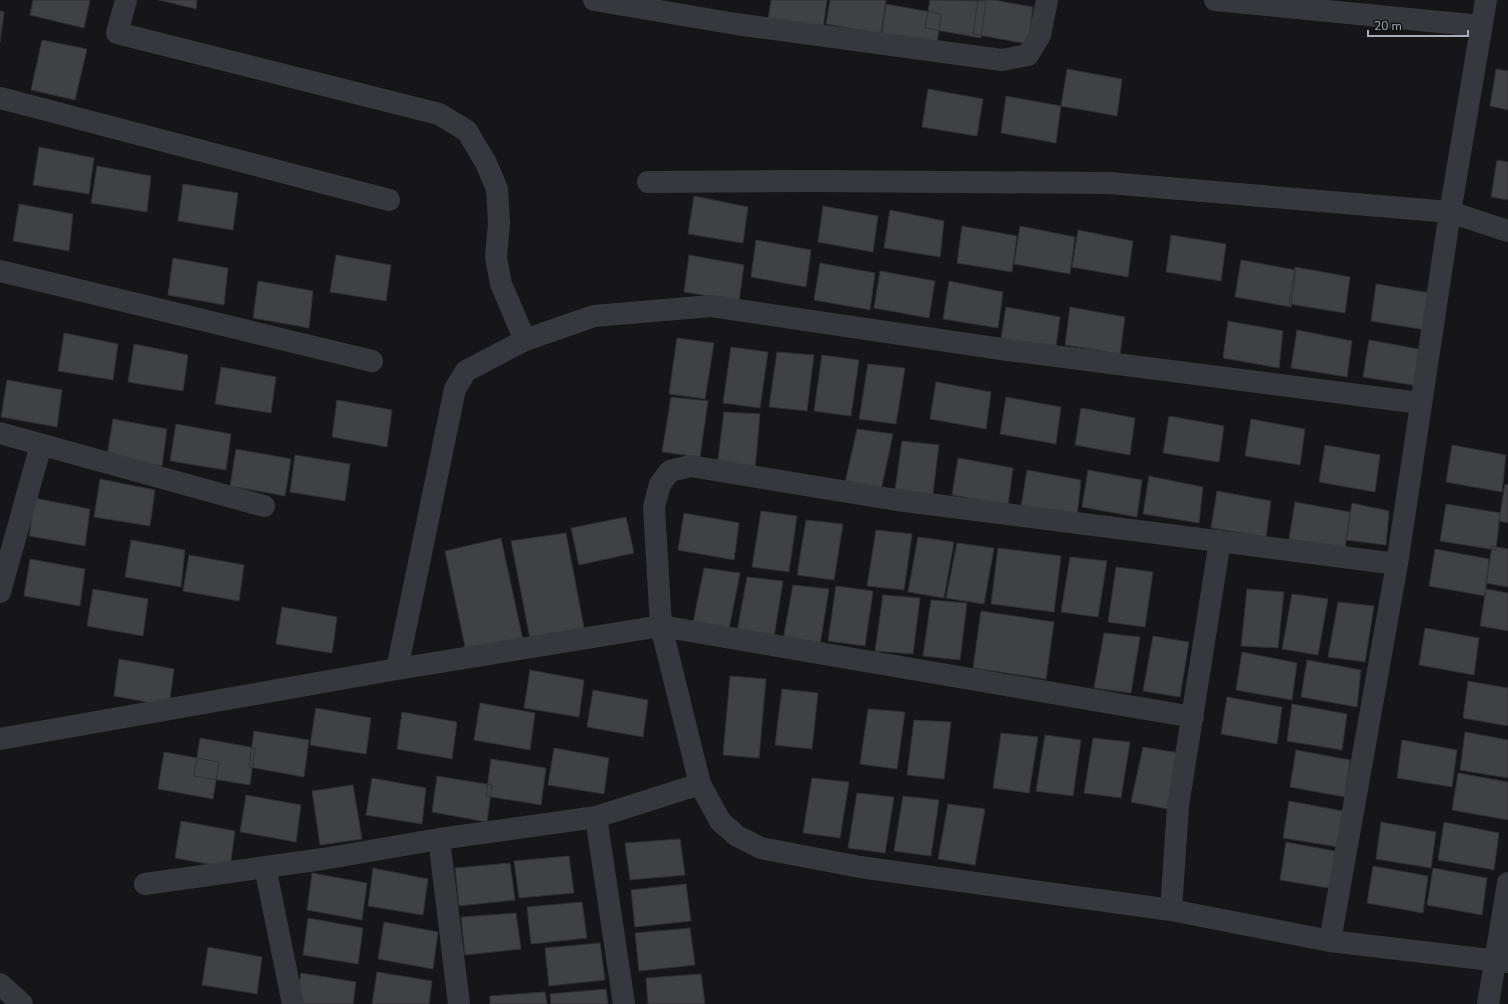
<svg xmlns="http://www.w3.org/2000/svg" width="1508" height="1004" font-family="'Nunito Sans',sans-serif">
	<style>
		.building { fill: #404145; stroke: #303034 }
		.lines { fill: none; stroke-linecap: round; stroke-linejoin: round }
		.minor { stroke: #37383d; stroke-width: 22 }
	</style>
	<rect width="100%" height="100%" fill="#161618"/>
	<path class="building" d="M 33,0 L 90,0 L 84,28 L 30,15 Z
		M 159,0 L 197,0 L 196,9 Z
		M 771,0 L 827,0 L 823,29 L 768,20 Z
		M 830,0 L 886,0 L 881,34 L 826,24 Z
		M 930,0 L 986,1 L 981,38 L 925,28 Z
		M 978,0 L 994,0 L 1033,7 L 1028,44 L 973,34 Z
		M 886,4 L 941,14 L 936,51 L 881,41 Z
		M 0,11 L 4,12 L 0,42 Z
		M 42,40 L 87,49 L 75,100 L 31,90 Z
		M 1067,69 L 1122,79 L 1117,116 L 1061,106 Z
		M 1496,69 L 1508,71 L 1508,110 L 1490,106 Z
		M 928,89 L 983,99 L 977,136 L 922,127 Z
		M 1006,96 L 1061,106 L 1056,143 L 1001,133 Z
		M 39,147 L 94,158 L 89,194 L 33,185 Z
		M 1497,160 L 1508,162 L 1508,200 L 1491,197 Z
		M 97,166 L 151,176 L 147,212 L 91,203 Z
		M 183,184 L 238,193 L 233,230 L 178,221 Z
		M 694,196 L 748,207 L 743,243 L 688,234 Z
		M 19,204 L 73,214 L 69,251 L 13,241 Z
		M 823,206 L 878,216 L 873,252 L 818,242 Z
		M 890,210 L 944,221 L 940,257 L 884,248 Z
		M 962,226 L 1017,236 L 1012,272 L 957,263 Z
		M 1020,226 L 1075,237 L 1070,274 L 1014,264 Z
		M 1078,230 L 1133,241 L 1128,277 L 1072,267 Z
		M 1171,235 L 1226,244 L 1221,281 L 1166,272 Z
		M 756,240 L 811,250 L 806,287 L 751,277 Z
		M 336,255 L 391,265 L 386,301 L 330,292 Z
		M 689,255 L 744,265 L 739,301 L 684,292 Z
		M 173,258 L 228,268 L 224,305 L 168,295 Z
		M 1241,260 L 1296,270 L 1291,307 L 1235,297 Z
		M 820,263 L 875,273 L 870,310 L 814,300 Z
		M 1295,267 L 1350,277 L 1345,313 L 1289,304 Z
		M 880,271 L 935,281 L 929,318 L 874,308 Z
		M 258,281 L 313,291 L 309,328 L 253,318 Z
		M 949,281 L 1003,292 L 998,328 L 943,319 Z
		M 1376,284 L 1431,293 L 1426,330 L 1371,321 Z
		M 1006,307 L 1060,317 L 1055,353 L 1000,344 Z
		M 1070,307 L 1125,317 L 1120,354 L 1065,345 Z
		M 1228,321 L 1283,331 L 1279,368 L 1223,358 Z
		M 1297,330 L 1352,341 L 1347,377 L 1291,368 Z
		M 64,333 L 118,344 L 113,380 L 58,371 Z
		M 677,338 L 714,343 L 705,399 L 669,394 Z
		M 1369,340 L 1424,350 L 1419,386 L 1363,377 Z
		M 134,344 L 188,355 L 183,391 L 128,382 Z
		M 731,347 L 768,352 L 760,408 L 723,403 Z
		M 777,352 L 814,355 L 807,411 L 769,407 Z
		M 822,355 L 859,360 L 851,416 L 814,411 Z
		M 868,364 L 905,368 L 896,424 L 859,419 Z
		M 221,367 L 276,377 L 271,413 L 215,404 Z
		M 7,380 L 62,390 L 57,427 L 1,417 Z
		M 936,382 L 991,392 L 986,429 L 930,419 Z
		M 671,397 L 708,401 L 700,457 L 662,452 Z
		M 1006,397 L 1061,407 L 1056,444 L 1000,434 Z
		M 337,400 L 392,410 L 387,447 L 332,437 Z
		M 1081,408 L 1135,418 L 1130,455 L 1075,445 Z
		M 724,412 L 760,414 L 755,470 L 717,467 Z
		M 1169,416 L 1224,426 L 1219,462 L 1163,453 Z
		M 113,419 L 167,429 L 162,466 L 107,456 Z
		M 1251,419 L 1305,429 L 1300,465 L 1245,456 Z
		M 176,424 L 231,434 L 226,470 L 170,461 Z
		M 857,429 L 893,434 L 881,490 L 845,483 Z
		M 902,441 L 939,445 L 932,501 L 894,497 Z
		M 1325,445 L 1380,455 L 1375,492 L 1319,482 Z
		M 1452,445 L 1506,455 L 1502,492 L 1446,482 Z
		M 236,449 L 291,459 L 285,496 L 230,486 Z
		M 295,455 L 350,464 L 345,501 L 290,492 Z
		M 958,458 L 1013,468 L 1008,505 L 952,495 Z
		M 1027,470 L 1081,480 L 1077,516 L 1021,507 Z
		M 1088,470 L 1142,480 L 1137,517 L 1082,507 Z
		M 1149,476 L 1203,487 L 1199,523 L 1143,514 Z
		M 100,479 L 155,490 L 150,526 L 94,517 Z
		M 1505,484 L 1508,485 L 1508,523 L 1499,521 Z
		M 1217,491 L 1271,501 L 1266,537 L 1211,528 Z
		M 35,498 L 90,509 L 85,546 L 29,536 Z
		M 1295,502 L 1350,512 L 1345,549 L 1289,539 Z
		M 1352,503 L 1389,511 L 1386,545 L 1346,540 Z
		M 1446,504 L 1500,513 L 1496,550 L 1440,541 Z
		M 761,511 L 797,516 L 789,572 L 752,567 Z
		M 684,513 L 739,523 L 734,560 L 678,550 Z
		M 626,517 L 634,553 L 579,565 L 571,528 Z
		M 806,520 L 843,524 L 834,580 L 797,575 Z
		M 876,530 L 912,534 L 904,590 L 867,586 Z
		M 566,533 L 585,633 L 531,644 L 511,541 Z
		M 918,537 L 954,542 L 944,598 L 908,592 Z
		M 501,538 L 523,640 L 466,652 L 445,551 Z
		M 131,540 L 185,550 L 181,587 L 125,577 Z
		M 957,543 L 994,548 L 984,604 L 946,598 Z
		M 1492,546 L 1508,549 L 1508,587 L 1486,583 Z
		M 998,548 L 1061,556 L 1054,612 L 991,604 Z
		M 1435,549 L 1489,559 L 1485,596 L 1429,586 Z
		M 189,555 L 244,565 L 239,601 L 183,591 Z
		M 1070,557 L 1107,561 L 1098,617 L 1061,612 Z
		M 30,559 L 85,569 L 80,606 L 24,596 Z
		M 1116,567 L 1153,572 L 1145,627 L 1108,622 Z
		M 704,568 L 740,573 L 729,629 L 693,623 Z
		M 747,577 L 783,581 L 774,637 L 737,632 Z
		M 793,585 L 829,589 L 820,645 L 783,640 Z
		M 836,586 L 873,591 L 865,646 L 828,641 Z
		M 93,589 L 148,599 L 143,636 L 87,626 Z
		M 1247,589 L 1284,592 L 1278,648 L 1241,646 Z
		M 1486,589 L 1508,593 L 1508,631 L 1480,626 Z
		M 1292,594 L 1328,599 L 1318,655 L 1282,649 Z
		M 883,595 L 920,598 L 913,654 L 875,651 Z
		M 931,600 L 967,603 L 960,660 L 923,656 Z
		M 1338,602 L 1374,606 L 1365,662 L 1328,657 Z
		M 282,607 L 337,617 L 332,653 L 276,644 Z
		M 981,611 L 1054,622 L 1046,679 L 973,668 Z
		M 1425,628 L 1479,638 L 1474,675 L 1419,665 Z
		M 1104,633 L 1140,637 L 1131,693 L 1094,688 Z
		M 1153,636 L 1189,642 L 1180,697 L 1143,691 Z
		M 1242,652 L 1297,663 L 1292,700 L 1236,690 Z
		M 119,659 L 174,669 L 169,706 L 114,696 Z
		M 1307,660 L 1361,670 L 1357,707 L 1301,697 Z
		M 530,670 L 584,680 L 579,717 L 524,708 Z
		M 730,676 L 766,679 L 759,758 L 723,755 Z
		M 1468,681 L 1508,688 L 1508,726 L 1463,718 Z
		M 782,689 L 818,693 L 812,749 L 775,745 Z
		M 593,690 L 648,700 L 643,737 L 587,727 Z
		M 1227,697 L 1282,707 L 1277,744 L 1221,734 Z
		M 480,703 L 535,713 L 530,750 L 474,740 Z
		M 1292,704 L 1347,714 L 1342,750 L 1287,741 Z
		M 316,708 L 371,718 L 366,754 L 310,745 Z
		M 868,709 L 905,712 L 897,769 L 860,764 Z
		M 402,712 L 457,722 L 452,759 L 397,749 Z
		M 914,720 L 951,722 L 944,779 L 907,775 Z
		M 254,731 L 309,740 L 304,777 L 249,767 Z
		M 1465,732 L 1508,740 L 1508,778 L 1460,770 Z
		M 1001,733 L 1038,737 L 1029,793 L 993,788 Z
		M 1045,735 L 1081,740 L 1073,796 L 1036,791 Z
		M 200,738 L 255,748 L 250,785 L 194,776 Z
		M 1093,738 L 1130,742 L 1121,798 L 1084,793 Z
		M 1402,740 L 1457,750 L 1452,787 L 1397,778 Z
		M 1143,747 L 1179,753 L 1168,809 L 1131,802 Z
		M 554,748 L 609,758 L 604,794 L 548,785 Z
		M 1296,750 L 1350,760 L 1345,797 L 1290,787 Z
		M 164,752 L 219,762 L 213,799 L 158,789 Z
		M 491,759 L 546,768 L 541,805 L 486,796 Z
		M 1458,773 L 1508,782 L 1508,820 L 1452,810 Z
		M 437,776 L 492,785 L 487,822 L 432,812 Z
		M 372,778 L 426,788 L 422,824 L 366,815 Z
		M 812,778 L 849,782 L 840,838 L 803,833 Z
		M 353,785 L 362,839 L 320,845 L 312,791 Z
		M 857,793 L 894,797 L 885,853 L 848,848 Z
		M 246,795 L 301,805 L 296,842 L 240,832 Z
		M 903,796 L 939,800 L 931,856 L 894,851 Z
		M 1289,801 L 1343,811 L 1338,847 L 1283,838 Z
		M 948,804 L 985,809 L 975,865 L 938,859 Z
		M 181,821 L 235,831 L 230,868 L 175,858 Z
		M 1381,822 L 1436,832 L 1431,868 L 1376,859 Z
		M 1444,822 L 1499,833 L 1494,870 L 1438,860 Z
		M 680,839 L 685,875 L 630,880 L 625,843 Z
		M 1286,842 L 1340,852 L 1335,889 L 1280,880 Z
		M 569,856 L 574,893 L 519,898 L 514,861 Z
		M 510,863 L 515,900 L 459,906 L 455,868 Z
		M 1373,866 L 1428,876 L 1423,913 L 1367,903 Z
		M 373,868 L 428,879 L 423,915 L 368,906 Z
		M 1433,868 L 1487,878 L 1482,915 L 1427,905 Z
		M 312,873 L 367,883 L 362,920 L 307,910 Z
		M 686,884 L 691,921 L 635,927 L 631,890 Z
		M 582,902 L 587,938 L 531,944 L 527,907 Z
		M 516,913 L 521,949 L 465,955 L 461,917 Z
		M 308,918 L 363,928 L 358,964 L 303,955 Z
		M 384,922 L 438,932 L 433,969 L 378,959 Z
		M 690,928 L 695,965 L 639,971 L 635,933 Z
		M 600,943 L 605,980 L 549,986 L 545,948 Z
		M 208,947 L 262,957 L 257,994 L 202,985 Z
		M 377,972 L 432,981 L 429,1004 L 372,1004 Z
		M 301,973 L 356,982 L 353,1004 L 296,1004 Z
		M 701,974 L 705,1004 L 648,1004 L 646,978 Z
		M 606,989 L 608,1004 L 551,1004 L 550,994 Z
		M 545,992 L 547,1004 L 490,1004 L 490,996 Z"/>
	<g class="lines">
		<path class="minor" d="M 126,0 L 117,33 L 439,114 L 467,131 L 486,163 L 497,189 L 499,223 L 496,257 L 501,284 L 525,340
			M 594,0 L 736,24 L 1002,60 L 1028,55 L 1040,35 L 1047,0
			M 1215,0 L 1481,26
			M 0,98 L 389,200
			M 648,182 L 815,181 L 1109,183 L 1450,212 L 1508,231
			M 0,271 L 372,361
			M 0,433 L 264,506
			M 1397,564 L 897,500 L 690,466 L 670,471 L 660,484 L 654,507 L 661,626 L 700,784 L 720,821 L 737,836 L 761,848 L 860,867 L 1171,910 L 1330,941 L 1508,962
			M 0,592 L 41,445
			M 397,669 L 455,389 L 466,371 L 525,340 L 594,316 L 711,306 L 1008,350 L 1420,403
			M 0,739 L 397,669 L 661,626 L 1193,717
			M 596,817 L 624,1004
			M 439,839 L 459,1004
			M 265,867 L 293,1004
			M 145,884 L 323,859 L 439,839 L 596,817 L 700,784
			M 1171,910 L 1178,806 L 1220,541
			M 1330,941 L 1397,564 L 1450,212 L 1486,0
			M 0,984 L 22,1004
			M 1488,1004 L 1508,883"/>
	</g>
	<path d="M1368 30v6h100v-6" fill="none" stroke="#a8adb8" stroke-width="2"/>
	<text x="1374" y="30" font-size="12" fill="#a8adb8" stroke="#111113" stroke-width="3" paint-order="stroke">20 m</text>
</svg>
